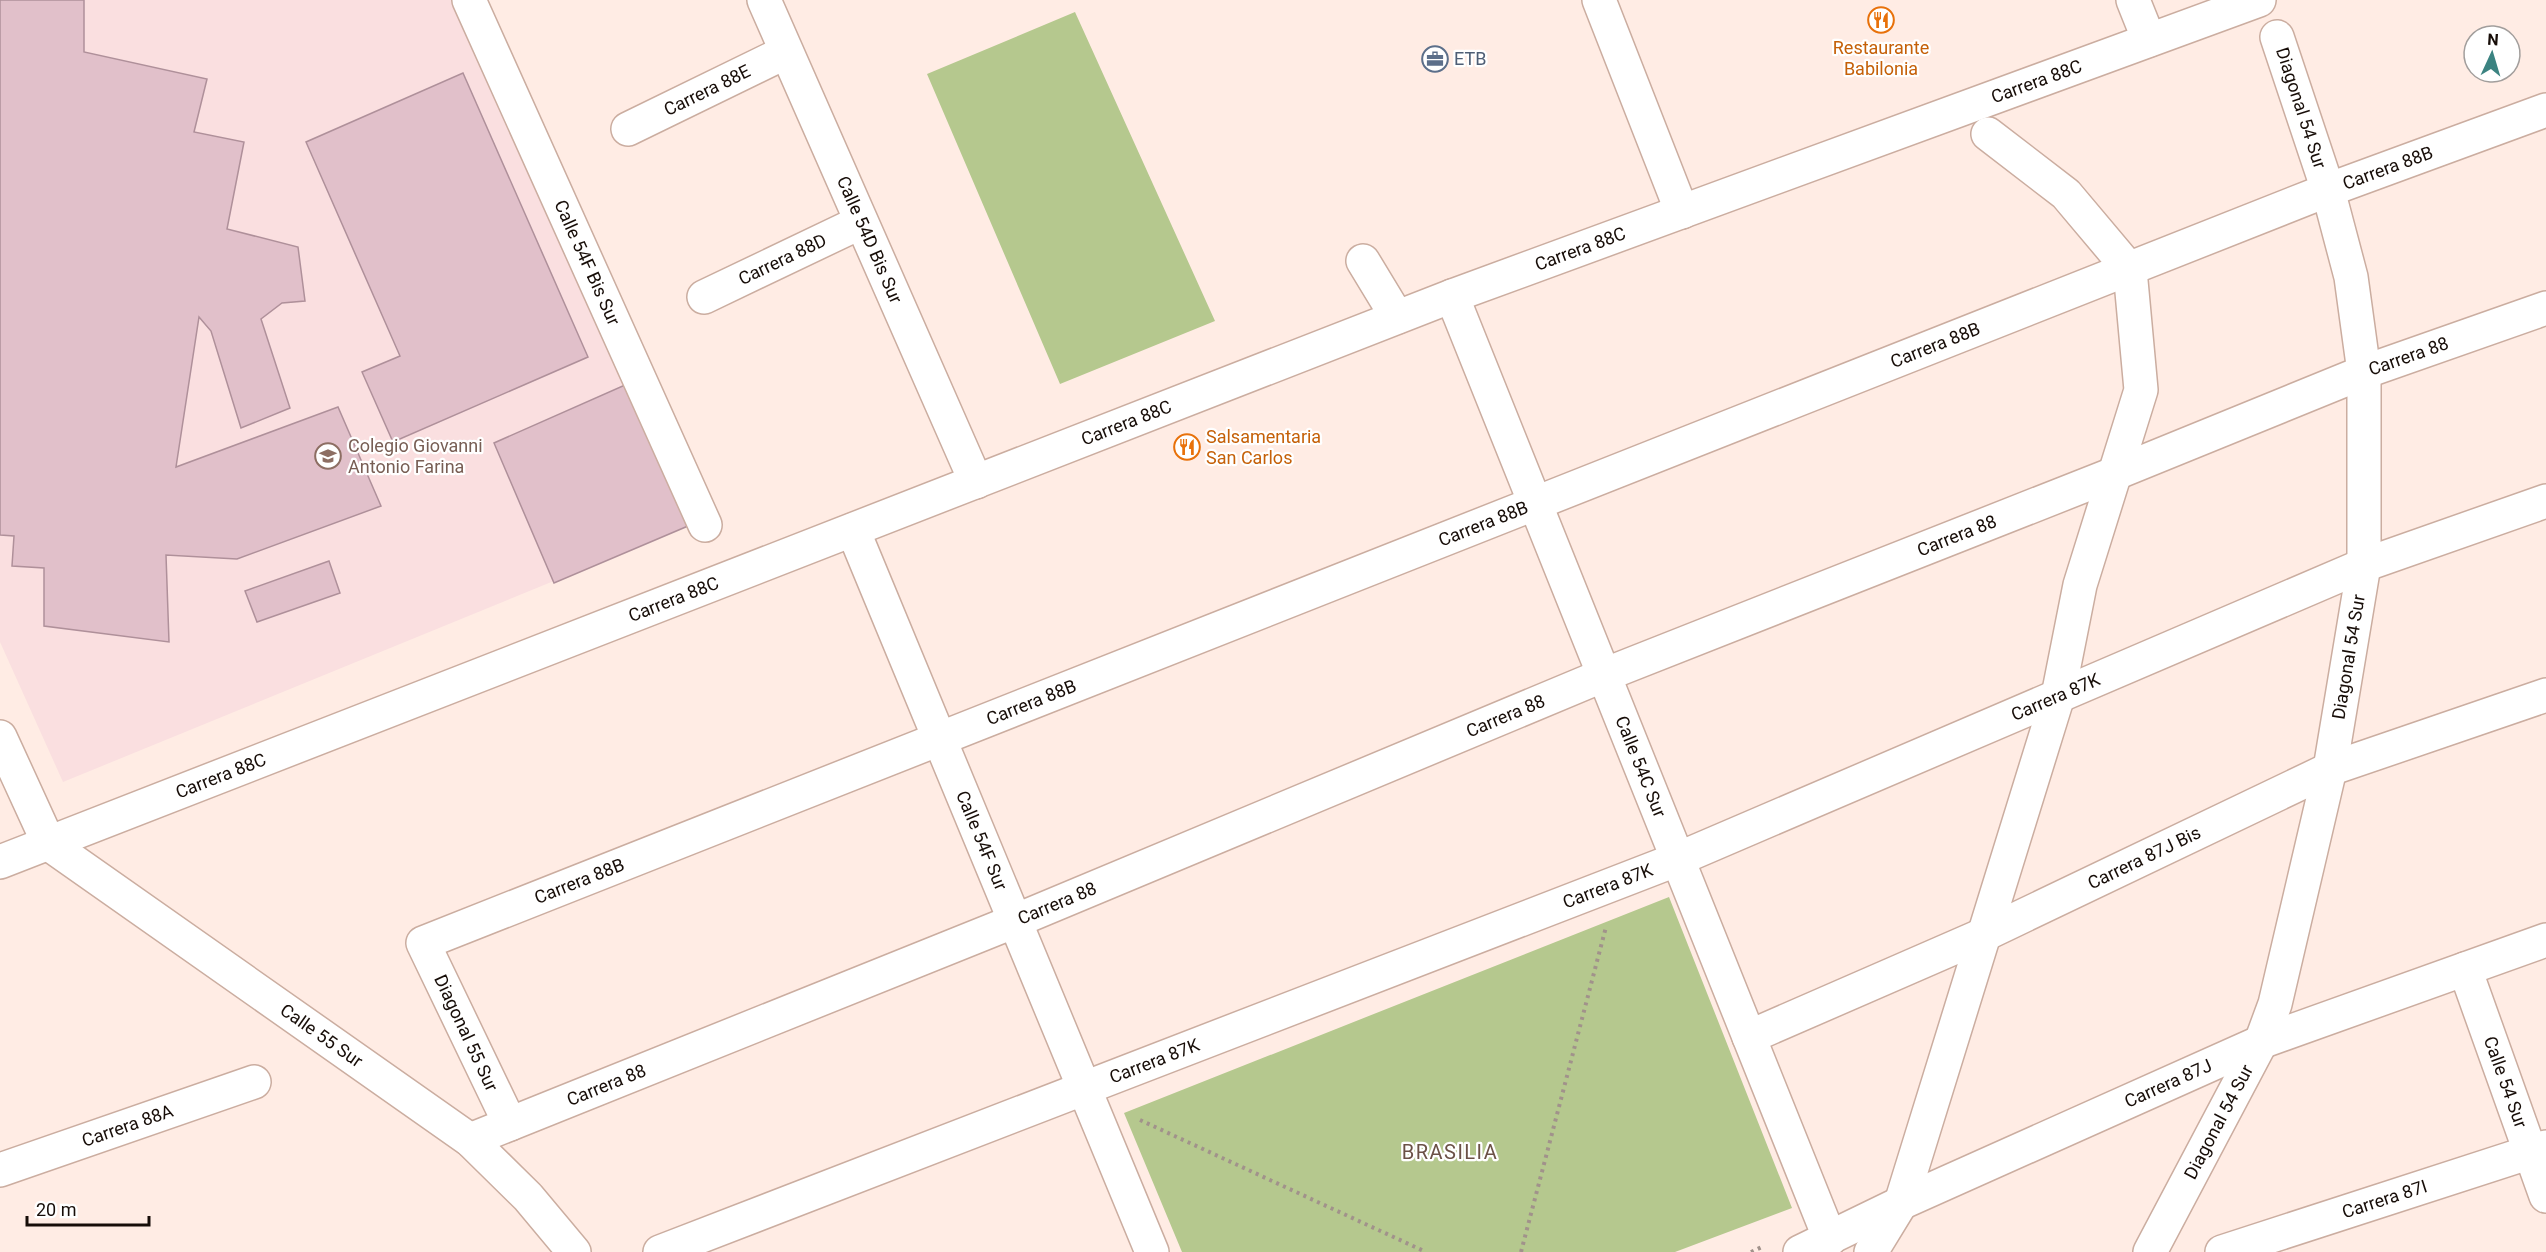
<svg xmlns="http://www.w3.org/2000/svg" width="2546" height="1252" font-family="Roboto,sans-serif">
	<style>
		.education { fill: #fadfe0 }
		.green { fill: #b5c88e }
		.building { fill: #e1c0ca; stroke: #af909a; stroke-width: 1.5 }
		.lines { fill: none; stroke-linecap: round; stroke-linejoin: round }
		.minor-casing { stroke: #cbada0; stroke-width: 36 }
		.path { stroke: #a1928b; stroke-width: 4; stroke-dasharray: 3 4.5; stroke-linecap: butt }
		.minor { stroke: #fff; stroke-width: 33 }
		.labels { text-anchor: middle; stroke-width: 4.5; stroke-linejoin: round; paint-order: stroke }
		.food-label { font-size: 18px; fill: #c56008; stroke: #fff }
		.service-label { font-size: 18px; fill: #4e5e75; stroke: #fff; text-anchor: start }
		.street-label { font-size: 18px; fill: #170d08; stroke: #fff }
		.education-label { font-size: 18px; fill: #785e54; stroke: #fff; text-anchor: start }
		.neighbourhood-label { font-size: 20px; letter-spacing: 1.5px; fill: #6b5146; stroke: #fff }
	</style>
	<rect width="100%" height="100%" fill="#ffece4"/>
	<path class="education" d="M 0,0 L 453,0 L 688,526 L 63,782 L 0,642 Z"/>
	<path class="green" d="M 1075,12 L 1215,321 L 1060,384 L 927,74 Z
		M 1669,897 L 1792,1208 L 1675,1252 L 1182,1252 L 1124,1113 Z"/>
	<path class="building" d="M 0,0 L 84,0 L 84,52 L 207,79 L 194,132 L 244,142 L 227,229 L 298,247 L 305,301 L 282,303 L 261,319 L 290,408 L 241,428 L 211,331 L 199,317 L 176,467 L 338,407 L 381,506 L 237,559 L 166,555 L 169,642 L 44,626 L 44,568 L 12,566 L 14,536 L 0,535 Z
		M 463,73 L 588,357 L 393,442 L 362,372 L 400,356 L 306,142 Z
		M 625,385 L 688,526 L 554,583 L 494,443 Z
		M 329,561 L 340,593 L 257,622 L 245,591 Z"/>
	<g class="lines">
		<g class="minor-casing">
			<g id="minor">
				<path id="s1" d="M 469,0 L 705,525"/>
				<path id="s2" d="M 764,0 L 976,482"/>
				<path d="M 1599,0 L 1682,212"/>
				<path d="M 2133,0 L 2149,40"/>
				<path id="s3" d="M 628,129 L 786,52"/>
				<path d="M 1363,261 L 1397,317"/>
				<path id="s4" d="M 1452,296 L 1830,1239"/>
				<path id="s5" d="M 704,297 L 861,222"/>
				<path id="s6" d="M 853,530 L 1152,1252"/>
				<path d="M 0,737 L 49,844"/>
				<path id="s7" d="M 49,844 L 470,1140 L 528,1197 L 574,1252"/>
				<path id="s8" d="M 0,862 L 1452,296 L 2259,0"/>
				<path id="s9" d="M 2465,969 L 2546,1196"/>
				<path id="s10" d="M 1749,1037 L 1983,935 L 2330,769 L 2546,695"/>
				<path id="s11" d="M 510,1124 L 423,943 L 2328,190 L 2546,110"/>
				<path id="s12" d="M 470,1140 L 1015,921 L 1604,675 L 2116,473 L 2364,372 L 2546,308"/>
				<path id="s13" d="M 0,1170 L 254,1082"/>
				<path id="s14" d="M 660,1252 L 1678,859 L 2364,565 L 2546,501"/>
				<path id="s15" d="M 1800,1252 L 1901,1203 L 2261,1042 L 2546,940"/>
				<path d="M 1871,1252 L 1901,1203 L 2058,696 L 2080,585 L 2141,390 L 2130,270 L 2066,194 L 1988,134"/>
				<path id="s16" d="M 2150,1252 L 2261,1042 L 2275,1004 L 2330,769 L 2364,565 L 2364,372 L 2351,277 L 2328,190 L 2277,37"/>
				<path id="s17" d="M 2222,1252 L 2546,1147"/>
			</g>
		</g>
		<path class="path" d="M 1140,1120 L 1426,1252
			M 1521,1252 L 1606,927
			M 1751,1252 L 1764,1246"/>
		<use href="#minor" class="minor"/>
	</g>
	<defs>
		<g id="restaurant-ring" transform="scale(1.35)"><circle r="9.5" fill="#fff" stroke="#e8710a" stroke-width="1.5"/><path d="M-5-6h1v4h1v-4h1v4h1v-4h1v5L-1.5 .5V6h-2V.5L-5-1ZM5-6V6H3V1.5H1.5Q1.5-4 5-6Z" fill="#e8710a"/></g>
		<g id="office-ring" transform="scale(1.35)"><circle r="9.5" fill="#fff" stroke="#5c6f8a" stroke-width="1.5"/><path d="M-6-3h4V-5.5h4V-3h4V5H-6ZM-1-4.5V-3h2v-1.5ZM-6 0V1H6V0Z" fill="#5c6f8a"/></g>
		<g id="school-ring" transform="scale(1.35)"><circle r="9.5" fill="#fff" stroke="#8d6e63" stroke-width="1.5"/><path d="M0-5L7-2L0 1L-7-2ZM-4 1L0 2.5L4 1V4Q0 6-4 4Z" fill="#8d6e63"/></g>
	</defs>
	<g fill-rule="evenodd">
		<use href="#restaurant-ring" x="1881" y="20"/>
		<use href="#office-ring" x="1435" y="59"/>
		<use href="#restaurant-ring" x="1187" y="447"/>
		<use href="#school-ring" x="328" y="456"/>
	</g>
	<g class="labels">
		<g class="food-label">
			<text x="1881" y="54">Restaurante<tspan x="1881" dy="21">Babilonia</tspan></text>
			<text x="1206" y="443" text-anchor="start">Salsamentaria<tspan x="1206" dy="21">San Carlos</tspan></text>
		</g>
		<g class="service-label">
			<text x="1454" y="65">ETB</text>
		</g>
		<g class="street-label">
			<text dy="6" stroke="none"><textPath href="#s8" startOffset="2181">Carrera 88C</textPath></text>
			<text dy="6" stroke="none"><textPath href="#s3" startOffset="88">Carrera 88E</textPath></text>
			<text transform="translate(2301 108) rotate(72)" y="6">Diagonal 54 Sur</text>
			<text dy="6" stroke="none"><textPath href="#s11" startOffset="2313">Carrera 88B</textPath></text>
			<text dy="6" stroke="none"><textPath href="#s2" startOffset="262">Calle 54D Bis Sur</textPath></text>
			<text dy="6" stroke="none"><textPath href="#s8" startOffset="1695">Carrera 88C</textPath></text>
			<text dy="6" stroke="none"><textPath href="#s5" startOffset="87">Carrera 88D</textPath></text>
			<text dy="6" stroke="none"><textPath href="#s1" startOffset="288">Calle 54F Bis Sur</textPath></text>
			<text dy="6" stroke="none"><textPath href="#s11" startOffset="1827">Carrera 88B</textPath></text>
			<text dy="6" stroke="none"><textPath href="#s12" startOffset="2091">Carrera 88</textPath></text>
			<text dy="6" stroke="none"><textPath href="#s8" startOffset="1209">Carrera 88C</textPath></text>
			<text dy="6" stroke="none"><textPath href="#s11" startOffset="1341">Carrera 88B</textPath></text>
			<text dy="6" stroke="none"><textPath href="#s12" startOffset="1605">Carrera 88</textPath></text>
			<text dy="6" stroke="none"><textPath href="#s8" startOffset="723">Carrera 88C</textPath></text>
			<text dy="6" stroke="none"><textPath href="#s16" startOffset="633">Diagonal 54 Sur</textPath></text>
			<text dy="6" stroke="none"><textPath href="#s14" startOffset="1502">Carrera 87K</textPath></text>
			<text dy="6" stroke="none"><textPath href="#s11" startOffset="855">Carrera 88B</textPath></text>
			<text dy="6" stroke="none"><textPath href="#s12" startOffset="1119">Carrera 88</textPath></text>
			<text dy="6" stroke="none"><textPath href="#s4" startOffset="507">Calle 54C Sur</textPath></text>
			<text dy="6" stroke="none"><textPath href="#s8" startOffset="237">Carrera 88C</textPath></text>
			<text dy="6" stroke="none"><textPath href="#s6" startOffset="336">Calle 54F Sur</textPath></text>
			<text dy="6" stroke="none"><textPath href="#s10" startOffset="434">Carrera 87J Bis</textPath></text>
			<text dy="6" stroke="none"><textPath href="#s11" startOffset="369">Carrera 88B</textPath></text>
			<text dy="6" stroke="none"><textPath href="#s14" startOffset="1016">Carrera 87K</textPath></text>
			<text dy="6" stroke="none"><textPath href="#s12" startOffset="633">Carrera 88</textPath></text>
			<text transform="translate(466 1033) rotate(65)" y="6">Diagonal 55 Sur</text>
			<text dy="6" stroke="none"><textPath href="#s7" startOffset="333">Calle 55 Sur</textPath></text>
			<text dy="6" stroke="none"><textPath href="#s14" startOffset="530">Carrera 87K</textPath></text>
			<text dy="6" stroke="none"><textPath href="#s15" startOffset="405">Carrera 87J</textPath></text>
			<text dy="6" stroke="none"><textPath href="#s9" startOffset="120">Calle 54 Sur</textPath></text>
			<text dy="6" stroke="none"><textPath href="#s12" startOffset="147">Carrera 88</textPath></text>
			<text dy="6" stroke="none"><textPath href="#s16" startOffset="147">Diagonal 54 Sur</textPath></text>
			<text dy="6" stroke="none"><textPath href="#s13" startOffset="135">Carrera 88A</textPath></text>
			<text dy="6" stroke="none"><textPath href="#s17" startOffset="171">Carrera 87I</textPath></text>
		</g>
		<g class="education-label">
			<text x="348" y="452">Colegio Giovanni<tspan x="348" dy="21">Antonio Farina</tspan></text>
		</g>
		<g class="neighbourhood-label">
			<text x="1450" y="1159">BRASILIA</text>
		</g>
	</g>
	<g transform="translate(2492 54) rotate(4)"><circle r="28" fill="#ffffff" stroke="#a29e9c" stroke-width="1.5"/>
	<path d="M0-4.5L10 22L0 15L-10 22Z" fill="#3b8381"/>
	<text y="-9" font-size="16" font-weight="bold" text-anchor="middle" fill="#170d08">N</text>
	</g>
	<path d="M27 1216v9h122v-9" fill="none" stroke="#170d08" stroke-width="3"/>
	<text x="36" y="1216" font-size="18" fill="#170d08" stroke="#ffffff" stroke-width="4.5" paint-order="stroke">20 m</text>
</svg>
